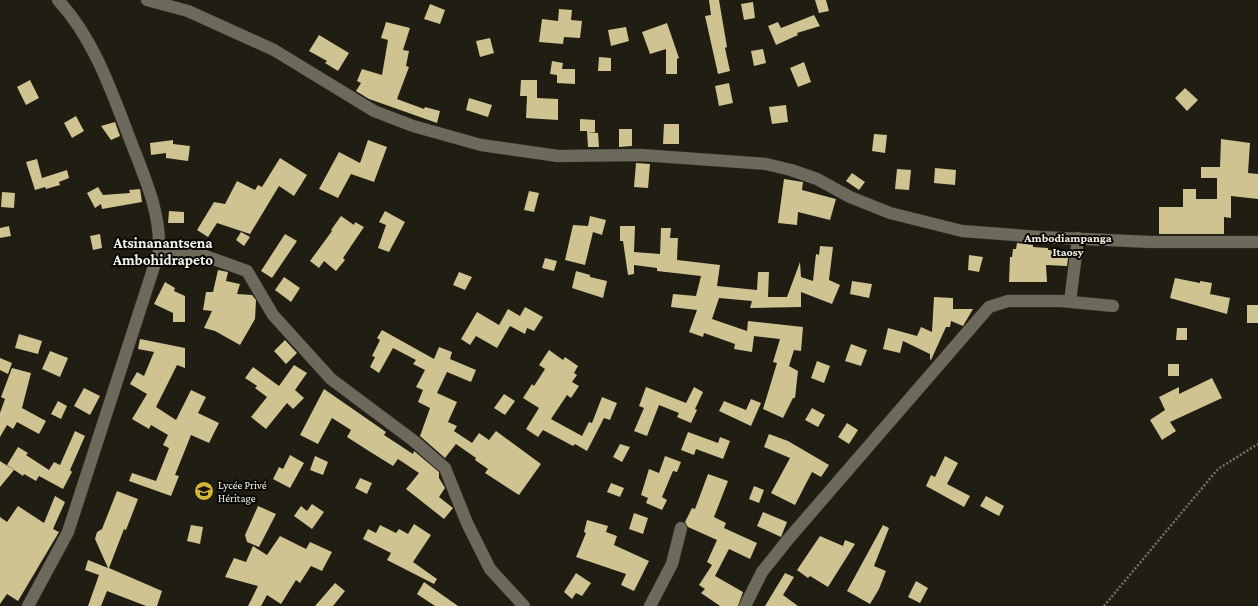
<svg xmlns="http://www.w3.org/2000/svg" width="1258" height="606" font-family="'Crimson Pro',serif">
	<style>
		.building { fill: #cfc391 }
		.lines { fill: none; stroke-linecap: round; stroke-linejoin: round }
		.street-casing { stroke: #38362f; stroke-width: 13 }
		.secondary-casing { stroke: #38362f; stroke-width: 13 }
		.path { stroke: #737167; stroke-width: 2.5; stroke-dasharray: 2 2; stroke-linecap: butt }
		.street { stroke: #6d6a5c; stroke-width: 12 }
		.secondary { stroke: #6d6a5c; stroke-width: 12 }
		.labels { text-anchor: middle; stroke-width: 4; stroke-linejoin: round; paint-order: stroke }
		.poi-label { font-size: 11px; fill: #f2f1e9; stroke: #090804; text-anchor: start }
		.neighbourhood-label { font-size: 12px; font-weight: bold; fill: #f2f1e9; stroke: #090804 }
		.district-label { font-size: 15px; font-weight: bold; fill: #f2f1e9; stroke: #090804 }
	</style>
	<rect width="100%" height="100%" fill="#201d12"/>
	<path class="building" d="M 709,0 L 719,0 L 727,47 L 725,48 L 730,71 L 718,74 L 705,16 L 711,15 Z
		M 815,0 L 826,0 L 829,11 L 819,13 Z
		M 753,2 L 755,18 L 744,20 L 741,4 Z
		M 430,4 L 445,10 L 440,24 L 424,19 Z
		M 559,9 L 572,10 L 571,20 L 582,21 L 580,38 L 564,37 L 563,44 L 539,42 L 542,19 L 558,21 Z
		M 814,15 L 820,26 L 797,33 L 798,35 L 776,45 L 768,26 L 778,22 L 781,28 Z
		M 386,22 L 410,28 L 403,50 L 409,51 L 406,66 L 409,67 L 397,99 L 424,109 L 425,107 L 440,111 L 437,123 L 369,99 L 356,91 L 361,83 L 357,81 L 362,69 L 382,75 L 388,40 L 381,38 Z
		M 667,23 L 679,58 L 677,59 L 677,74 L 666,74 L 666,49 L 650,54 L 642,32 Z
		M 626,27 L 629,41 L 611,46 L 608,30 Z
		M 319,35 L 349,53 L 338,71 L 325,63 L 327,61 L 309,51 Z
		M 490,38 L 494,53 L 480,57 L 476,41 Z
		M 763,49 L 766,63 L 754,66 L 751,51 Z
		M 599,57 L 611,58 L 611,71 L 598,71 Z
		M 552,61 L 563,63 L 562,69 L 575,69 L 575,84 L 557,83 L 557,75 L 550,74 Z
		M 804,62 L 811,82 L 798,87 L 790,68 Z
		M 30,80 L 39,98 L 26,105 L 17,87 Z
		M 521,80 L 537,80 L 537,98 L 558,99 L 558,120 L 526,118 L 527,96 L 520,96 Z
		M 729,83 L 733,103 L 719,106 L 715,86 Z
		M 1185,88 L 1198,100 L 1187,111 L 1175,98 Z
		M 469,98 L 492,105 L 488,117 L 466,110 Z
		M 786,105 L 788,122 L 772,124 L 769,107 Z
		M 76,116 L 84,131 L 72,138 L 64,123 Z
		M 580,119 L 595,120 L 595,132 L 588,132 L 598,133 L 599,147 L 588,147 L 587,131 L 580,131 Z
		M 115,122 L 120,136 L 111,140 L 101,126 Z
		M 664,124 L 679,124 L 679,144 L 663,144 Z
		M 619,129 L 632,129 L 632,146 L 619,147 Z
		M 874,134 L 887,135 L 885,153 L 872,151 Z
		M 1221,139 L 1250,143 L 1248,173 L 1258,174 L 1258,199 L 1231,196 L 1231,218 L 1224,217 L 1224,234 L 1159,234 L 1159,207 L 1183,207 L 1183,189 L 1196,189 L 1196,199 L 1217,199 L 1217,178 L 1201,178 L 1201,167 L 1220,167 Z
		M 173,140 L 173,144 L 190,146 L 188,161 L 166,158 L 166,153 L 151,155 L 150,143 Z
		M 368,140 L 387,147 L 374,182 L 351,174 L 338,198 L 319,189 L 339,152 L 360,163 Z
		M 280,158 L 307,175 L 294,196 L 279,186 L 250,234 L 217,223 L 208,237 L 197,230 L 214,202 L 225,204 L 237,181 L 255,190 L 258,185 L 262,187 Z
		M 37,159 L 42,178 L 67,170 L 69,178 L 59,182 L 60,185 L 46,189 L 45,187 L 35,190 L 26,162 Z
		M 636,163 L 650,164 L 648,188 L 634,187 Z
		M 935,168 L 956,170 L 955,185 L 934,183 Z
		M 897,169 L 911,170 L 909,190 L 895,189 Z
		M 852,173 L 865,182 L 859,190 L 846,181 Z
		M 784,179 L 803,182 L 802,190 L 836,199 L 830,220 L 798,212 L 797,225 L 778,223 Z
		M 98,187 L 103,195 L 130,193 L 129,190 L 140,189 L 142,202 L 102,209 L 101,204 L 95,208 L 87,193 Z
		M 529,191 L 539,193 L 534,212 L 524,210 Z
		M 2,192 L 15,193 L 14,208 L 1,207 Z
		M 169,211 L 184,212 L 184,223 L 168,223 Z
		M 385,211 L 405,222 L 389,252 L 378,248 L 386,225 L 379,222 Z
		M 341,216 L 354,225 L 355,222 L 364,227 L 343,258 L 345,260 L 336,271 L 324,261 L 319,268 L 310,261 L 332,231 L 331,230 Z
		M 590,216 L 606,220 L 602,235 L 593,232 L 585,265 L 565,260 L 573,225 L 588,226 Z
		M 9,226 L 11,236 L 0,238 L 0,228 Z
		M 620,226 L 635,226 L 634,252 L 660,254 L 661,228 L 671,228 L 670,238 L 678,238 L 677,260 L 720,265 L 717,286 L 757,290 L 758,272 L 769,272 L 768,297 L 787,297 L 800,262 L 801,277 L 813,281 L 816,254 L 819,255 L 820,246 L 833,247 L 829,280 L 840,285 L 832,304 L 801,292 L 801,307 L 750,308 L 752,301 L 719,298 L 712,319 L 747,331 L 748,321 L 803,327 L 801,351 L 794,350 L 789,366 L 798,371 L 795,398 L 793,398 L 783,418 L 763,409 L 777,363 L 773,362 L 780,339 L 754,336 L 752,352 L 734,349 L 735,344 L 704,333 L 703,337 L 689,332 L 697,310 L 671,307 L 673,294 L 696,296 L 701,276 L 657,271 L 657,268 L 634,265 L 634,274 L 628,275 L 623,241 L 620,241 Z
		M 241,232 L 250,237 L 244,246 L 236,240 Z
		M 100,234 L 102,248 L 93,250 L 90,236 Z
		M 285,234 L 297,241 L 272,278 L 261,271 Z
		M 1017,243 L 1033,245 L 1033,247 L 1048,248 L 1048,250 L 1069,250 L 1067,266 L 1046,265 L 1047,282 L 1009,282 L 1010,257 L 1012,257 L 1013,249 L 1016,249 Z
		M 969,255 L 983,257 L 979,272 L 968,270 Z
		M 545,258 L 557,261 L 554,271 L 542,268 Z
		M 218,270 L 228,272 L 226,281 L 240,284 L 237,294 L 252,295 L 256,300 L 255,319 L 240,345 L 215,331 L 204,328 L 212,311 L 203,310 L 206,292 L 213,292 Z
		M 576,271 L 590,275 L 590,277 L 607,281 L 603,298 L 572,288 Z
		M 459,272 L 472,277 L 465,290 L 453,285 Z
		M 284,277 L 300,288 L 291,302 L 275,290 Z
		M 1175,278 L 1200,283 L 1200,281 L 1212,283 L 1210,294 L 1230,298 L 1227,314 L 1170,298 Z
		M 852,281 L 872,284 L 869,298 L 850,294 Z
		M 165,282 L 175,288 L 174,291 L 185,296 L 185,322 L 173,322 L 173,313 L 154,304 Z
		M 934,297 L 953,298 L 953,309 L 973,309 L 963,326 L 951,321 L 950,327 L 946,327 L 931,360 L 930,359 L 930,354 L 903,341 L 900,353 L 883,349 L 888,328 L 917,336 L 921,327 L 932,332 Z
		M 1247,305 L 1258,305 L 1258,323 L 1247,323 Z
		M 525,307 L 543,317 L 534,331 L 527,328 L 525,334 L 510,326 L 497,348 L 476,336 L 470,345 L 461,339 L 477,312 L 499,325 L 508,309 L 520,316 Z
		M 1177,328 L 1187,328 L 1187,340 L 1176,340 Z
		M 382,330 L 434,359 L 439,347 L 452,352 L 450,359 L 476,370 L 471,382 L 447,372 L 437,393 L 457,402 L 448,422 L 457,426 L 454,431 L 472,443 L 479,433 L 489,440 L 496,431 L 541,464 L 519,495 L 485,473 L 488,469 L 475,460 L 476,458 L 456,444 L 445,458 L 420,436 L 430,408 L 418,402 L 423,390 L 416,387 L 425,370 L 413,364 L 416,360 L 393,348 L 379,373 L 370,367 L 375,357 L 372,356 L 380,340 L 377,338 Z
		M 19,334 L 42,341 L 38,354 L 15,348 Z
		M 140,339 L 185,348 L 185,368 L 177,365 L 156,407 L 176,420 L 191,390 L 206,397 L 198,413 L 219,423 L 209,443 L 191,435 L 175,475 L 179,476 L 171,496 L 129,481 L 132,473 L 156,481 L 169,448 L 163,445 L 168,435 L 151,425 L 149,429 L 132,419 L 147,394 L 130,384 L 137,372 L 144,376 L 154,352 L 138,349 Z
		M 285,340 L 297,353 L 286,364 L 274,351 Z
		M 851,344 L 867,350 L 861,366 L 845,361 Z
		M 549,350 L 563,360 L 565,357 L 578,366 L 574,373 L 577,375 L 572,382 L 579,386 L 571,398 L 567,395 L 551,419 L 582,436 L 589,422 L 592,423 L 602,397 L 617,403 L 610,420 L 604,418 L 587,451 L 575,444 L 573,446 L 543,430 L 538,437 L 526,429 L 539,408 L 523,398 L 532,384 L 534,386 L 545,369 L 539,365 Z
		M 50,351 L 68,358 L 60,377 L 42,369 Z
		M 0,358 L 12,363 L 8,374 L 0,370 Z
		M 817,361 L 830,366 L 824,383 L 811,378 Z
		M 1168,364 L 1179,364 L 1179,376 L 1168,376 Z
		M 294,365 L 307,373 L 295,390 L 304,398 L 293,409 L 287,403 L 266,429 L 251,417 L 267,397 L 255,388 L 257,386 L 245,378 L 253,367 L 279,386 Z
		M 12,368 L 31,373 L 22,408 L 46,421 L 39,434 L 17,422 L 13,429 L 7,425 L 0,437 L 0,413 L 5,399 L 1,397 Z
		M 1212,378 L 1222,398 L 1170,422 L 1176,431 L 1162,440 L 1150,420 L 1165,410 L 1159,397 L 1179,387 L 1179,394 Z
		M 646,387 L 686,403 L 694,387 L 703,392 L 695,409 L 697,410 L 691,423 L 677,417 L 679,413 L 659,405 L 647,436 L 634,431 L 644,408 L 639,406 Z
		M 84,388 L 100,396 L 90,415 L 74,406 Z
		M 324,389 L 386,432 L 384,435 L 413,454 L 414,451 L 439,472 L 439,478 L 445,488 L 439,497 L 453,508 L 444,519 L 406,489 L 419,473 L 398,459 L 393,466 L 372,453 L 347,437 L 351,430 L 332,418 L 318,444 L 300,435 Z
		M 504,394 L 515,401 L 505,415 L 494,408 Z
		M 751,399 L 761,403 L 751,426 L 719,411 L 724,401 L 746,410 Z
		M 58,401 L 67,406 L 61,419 L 51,414 Z
		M 812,408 L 825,415 L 818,427 L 805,420 Z
		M 847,423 L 858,430 L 849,444 L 838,437 Z
		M 75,431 L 85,436 L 70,470 L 72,472 L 63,489 L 39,476 L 36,481 L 24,474 L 23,476 L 7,465 L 18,447 L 28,453 L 26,455 L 49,470 L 54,462 L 60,465 Z
		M 688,432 L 718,443 L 720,437 L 730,441 L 723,459 L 696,449 L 694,455 L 681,450 Z
		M 769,434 L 788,441 L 829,465 L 821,477 L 812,472 L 795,505 L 771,493 L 790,458 L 764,447 Z
		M 620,444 L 630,447 L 622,462 L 613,457 Z
		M 290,455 L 304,463 L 290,488 L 273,479 L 279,467 L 283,469 Z
		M 315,456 L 328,462 L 323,475 L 310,470 Z
		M 665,456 L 681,462 L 677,472 L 673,471 L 662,497 L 667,500 L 662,510 L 646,503 L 648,498 L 641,495 L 649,469 L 659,473 Z
		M 945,456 L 958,463 L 947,484 L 970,496 L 964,507 L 926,486 L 931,475 L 935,477 Z
		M 0,461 L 14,470 L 0,487 Z
		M 708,474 L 728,481 L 714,517 L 726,523 L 724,528 L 757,543 L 750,559 L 729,549 L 715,576 L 743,592 L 738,606 L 720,606 L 701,593 L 705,589 L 699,585 L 712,565 L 707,562 L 717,540 L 688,527 L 685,522 L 692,508 L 695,509 Z
		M 360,478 L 372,483 L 367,494 L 355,488 Z
		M 611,483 L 624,488 L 620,497 L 607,492 Z
		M 754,486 L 764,490 L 759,503 L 749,499 Z
		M 117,491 L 138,499 L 126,530 L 124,529 L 109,568 L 162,591 L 157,606 L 146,606 L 107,591 L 101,606 L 88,606 L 99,575 L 85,570 L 88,560 L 108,568 L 95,539 L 97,532 L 102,529 Z
		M 55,496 L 65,502 L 53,529 L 59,532 L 18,601 L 7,594 L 0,604 L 0,517 L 7,522 L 18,506 L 44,523 Z
		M 986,496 L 1004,506 L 999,516 L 980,506 Z
		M 312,504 L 324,512 L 312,529 L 294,516 L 301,506 L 307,511 Z
		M 258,506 L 276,514 L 259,547 L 247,542 L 245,535 Z
		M 763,512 L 787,522 L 781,537 L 757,526 Z
		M 634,513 L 648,518 L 643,534 L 629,529 Z
		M 587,520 L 608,526 L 606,532 L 617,536 L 614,545 L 649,561 L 634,591 L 621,585 L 626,574 L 576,557 L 586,533 L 584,532 Z
		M 414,524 L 431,535 L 413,562 L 437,579 L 434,584 L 387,560 L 391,553 L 363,539 L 368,529 L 376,533 L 380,525 L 396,533 L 399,529 L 408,534 Z
		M 191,525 L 203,527 L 200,544 L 187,541 Z
		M 883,525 L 889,528 L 874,566 L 886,571 L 879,589 L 870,604 L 847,591 Z
		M 280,536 L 306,549 L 310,542 L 332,552 L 322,571 L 311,566 L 300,583 L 296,580 L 281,604 L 267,595 L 261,606 L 248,606 L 258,586 L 225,577 L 234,558 L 246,562 L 253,546 L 267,555 Z
		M 820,536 L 843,546 L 845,540 L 855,544 L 828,587 L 810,576 L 808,578 L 797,570 Z
		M 576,573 L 591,583 L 582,596 L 576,593 L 572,599 L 564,592 Z
		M 785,573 L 794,577 L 783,595 L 798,606 L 765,606 Z
		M 916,581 L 928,588 L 920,603 L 908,597 Z
		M 424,582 L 458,606 L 435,606 L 417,594 Z
		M 335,583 L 345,591 L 333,606 L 315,606 Z"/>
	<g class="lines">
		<g class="street-casing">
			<path id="street" d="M 147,0 L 188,11 L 274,50 L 374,111 L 413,126 L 481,145 L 558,156 L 641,155 L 766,164 L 791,170 L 817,179 L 850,197 L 890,213 L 962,231 L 1040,237 L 1151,242 L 1258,242
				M 159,251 L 197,253 L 247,271 L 273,315 L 331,379 L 414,441 L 445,468 L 467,523 L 490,569 L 524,606
				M 1070,302 L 1078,238
				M 650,606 L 672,564 L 681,528
				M 745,606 L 762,572 L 790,537 L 989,307 L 1008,301 L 1061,301 L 1113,306"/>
		</g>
		<g class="secondary-casing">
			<path id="secondary" d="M 28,606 L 68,532 L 159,251 C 161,210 142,172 128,134 C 110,87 93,38 58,0"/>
		</g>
		<path class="path" d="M 1104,606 L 1218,469 L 1258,444"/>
		<use href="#street" class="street"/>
		<use href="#secondary" class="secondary"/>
	</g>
	<defs>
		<g id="school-disc" transform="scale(1)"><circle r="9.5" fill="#d3b635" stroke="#090804"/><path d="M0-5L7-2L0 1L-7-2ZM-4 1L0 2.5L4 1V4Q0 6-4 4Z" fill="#111"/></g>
	</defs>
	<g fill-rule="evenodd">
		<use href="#school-disc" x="204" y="491"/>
	</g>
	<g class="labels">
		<g class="poi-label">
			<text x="218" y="489">Lycée Privé<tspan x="218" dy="13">Héritage</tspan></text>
		</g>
		<g class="neighbourhood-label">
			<text x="1068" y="242">Ambodiampanga<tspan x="1068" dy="14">Itaosy</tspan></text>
		</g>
		<g class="district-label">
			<text x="163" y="248">Atsinanantsena<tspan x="163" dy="17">Ambohidrapeto</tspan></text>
		</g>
	</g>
</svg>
